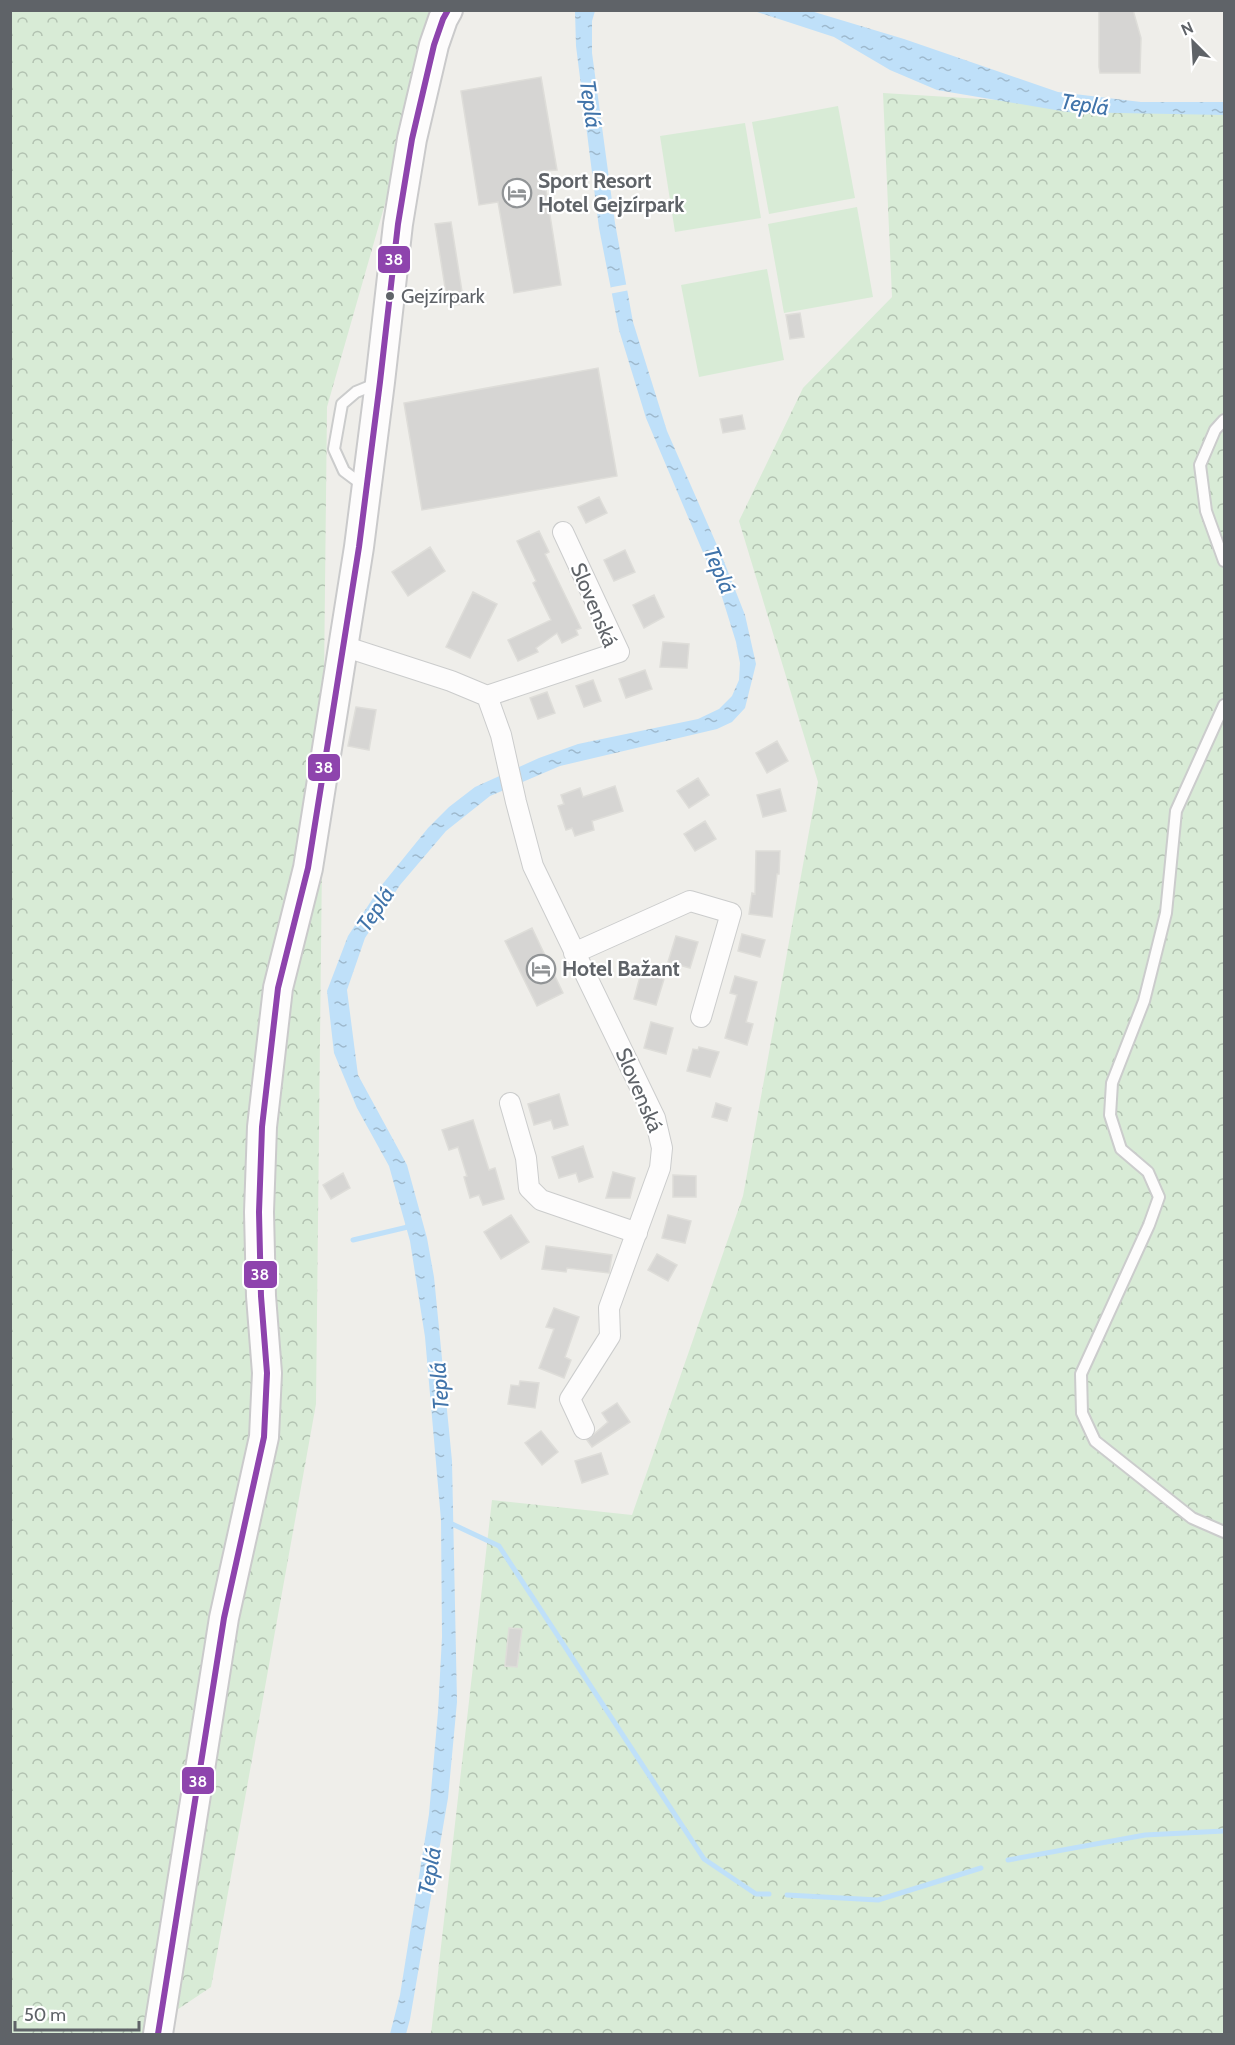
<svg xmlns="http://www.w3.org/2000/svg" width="1235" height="2045" font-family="Cabin,sans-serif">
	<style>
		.forest { fill: url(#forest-crowns) }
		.pitch { fill: #d8ebd6 }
		.water { fill: url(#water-ripples) }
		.pier { fill: #efeeea }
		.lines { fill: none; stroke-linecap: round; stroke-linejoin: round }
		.stream { stroke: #bfe0f9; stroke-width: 5 }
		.building { fill: #d6d5d3; stroke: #deddd9; stroke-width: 1.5 }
		.lane-casing { stroke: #cbcccc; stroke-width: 14 }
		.street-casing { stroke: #cbcccc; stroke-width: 22 }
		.secondary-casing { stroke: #cacacb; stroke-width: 32 }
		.lane { stroke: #fdfcfc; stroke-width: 10 }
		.street { stroke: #fdfcfc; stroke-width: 20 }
		.secondary { stroke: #fdfcfc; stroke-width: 28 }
		.bus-1-casing { stroke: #fff; stroke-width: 10 }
		.bus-1 { stroke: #8e44ad; stroke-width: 6 }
		.bus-dot { fill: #5f6368; stroke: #fff; stroke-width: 2 }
		.labels { text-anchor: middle; stroke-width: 4.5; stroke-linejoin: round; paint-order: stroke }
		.bus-label { font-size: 20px; fill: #5f6368; stroke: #fff; text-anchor: start }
		.poi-label { font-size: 21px; font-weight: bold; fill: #5f6368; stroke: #fff; text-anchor: start }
		.street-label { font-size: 21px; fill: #5f6368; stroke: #fff }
		.water-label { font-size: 22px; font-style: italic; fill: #4174aa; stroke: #fff }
		.line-badge { stroke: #fff; stroke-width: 2 }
		.badge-label { font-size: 16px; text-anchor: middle; font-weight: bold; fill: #fff }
	</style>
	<defs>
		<pattern id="forest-crowns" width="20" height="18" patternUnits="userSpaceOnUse" patternTransform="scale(1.5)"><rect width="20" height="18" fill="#d8ebd6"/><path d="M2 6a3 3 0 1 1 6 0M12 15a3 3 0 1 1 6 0" fill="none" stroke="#b2c2b1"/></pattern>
		<pattern id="water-ripples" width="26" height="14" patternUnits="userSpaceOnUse" patternTransform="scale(1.5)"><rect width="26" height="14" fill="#bfe0f9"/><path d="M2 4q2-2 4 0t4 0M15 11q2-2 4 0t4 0" fill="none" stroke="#9eb9cd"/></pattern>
	</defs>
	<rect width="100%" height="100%" fill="#efeeea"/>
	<path class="forest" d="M 11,11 L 440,11 L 327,407 L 316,1404 L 211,1987 L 141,2034 L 11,2034 Z
		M 883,93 L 1224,114 L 1224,2034 L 431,2034 L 492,1500 L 632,1515 L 743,1196 L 818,782 L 739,521 L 803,388 L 892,297 Z"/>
	<path class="pitch" d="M 838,106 L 855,198 L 769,214 L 752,122 Z
		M 745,123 L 761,218 L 675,232 L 660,136 Z
		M 857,207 L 873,297 L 784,313 L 768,224 Z
		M 767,269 L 784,360 L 699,377 L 681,285 Z"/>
	<path class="water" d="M 575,11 L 595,11 L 592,21 L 592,53 L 615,223 L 633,322 L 667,431 L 723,559 L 745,615 L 756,664 L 745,708 L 732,722 L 717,729 L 560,766 L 490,796 L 446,831 L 400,885 L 365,938 L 347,990 L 358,1075 L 407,1165 L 427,1238 L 434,1277 L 452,1461 L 457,1702 L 448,1798 L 410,2019 L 406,2034 L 390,2034 L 400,1995 L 429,1814 L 438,1712 L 442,1637 L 441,1520 L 425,1337 L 410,1241 L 389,1166 L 357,1108 L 334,1053 L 327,991 L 348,936 L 381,886 L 428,828 L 449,807 L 475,787 L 539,758 L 578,744 L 698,719 L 719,709 L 732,696 L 739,680 L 740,663 L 736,642 L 722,597 L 646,418 L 619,330 L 599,228 L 576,46 Z
		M 754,11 L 811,11 L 904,39 L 1058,92 L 1141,102 L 1224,102 L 1224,115 L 1067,112 L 937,90 L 890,70 L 834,37 Z"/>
	<path class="pier" d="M 629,284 L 630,290 L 609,294 L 607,288 Z"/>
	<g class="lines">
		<path class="stream" d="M 353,1240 L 412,1226
			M 450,1523 L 499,1546 L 704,1859 L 756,1894 L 769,1894
			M 1008,1860 L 1145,1835 L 1224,1831
			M 787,1895 L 878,1900 L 981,1868"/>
	</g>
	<path class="building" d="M 1099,10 L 1133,10 L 1141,38 L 1140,73 L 1100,73 L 1099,67 Z
		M 541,77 L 557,170 L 543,171 L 561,285 L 514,293 L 498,202 L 479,205 L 461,91 Z
		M 451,222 L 464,304 L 448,306 L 435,224 Z
		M 800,313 L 804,337 L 790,339 L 786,315 Z
		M 598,368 L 617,476 L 422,510 L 404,403 Z
		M 742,415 L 745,429 L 723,433 L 720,419 Z
		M 599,497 L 607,513 L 586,523 L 578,507 Z
		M 539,531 L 549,552 L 545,554 L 581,628 L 576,630 L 578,635 L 562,643 L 557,633 L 536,648 L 538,652 L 518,661 L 508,640 L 551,620 L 533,583 L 536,581 L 517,541 Z
		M 430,547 L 445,571 L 408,596 L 392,572 Z
		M 625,550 L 635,572 L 614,581 L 604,560 Z
		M 473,592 L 497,604 L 470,658 L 446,647 Z
		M 654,595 L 664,617 L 644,628 L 633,605 Z
		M 663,642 L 689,644 L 687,668 L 660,667 Z
		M 645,670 L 652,689 L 626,698 L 619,679 Z
		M 593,680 L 601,701 L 584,707 L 576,686 Z
		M 547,692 L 555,713 L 538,719 L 530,698 Z
		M 356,707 L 376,710 L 369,750 L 348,746 Z
		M 777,741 L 788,761 L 767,773 L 756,753 Z
		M 698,778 L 709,795 L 689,808 L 677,791 Z
		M 615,786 L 623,811 L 592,821 L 594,830 L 575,836 L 572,828 L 566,830 L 558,806 L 564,804 L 561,795 L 580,788 L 583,797 Z
		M 780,789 L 786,811 L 763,817 L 757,795 Z
		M 705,821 L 716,839 L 695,851 L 684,834 Z
		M 756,851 L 780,851 L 779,874 L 777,874 L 772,917 L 749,914 L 752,893 L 755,894 Z
		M 532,928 L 563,993 L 537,1006 L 505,941 Z
		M 742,934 L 765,940 L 760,957 L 738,951 Z
		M 676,936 L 698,942 L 690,968 L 668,962 Z
		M 641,973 L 664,979 L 656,1005 L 634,999 Z
		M 735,976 L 757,982 L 746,1022 L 753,1024 L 747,1045 L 725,1038 L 737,995 L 730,993 Z
		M 651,1022 L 673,1028 L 666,1054 L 644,1048 Z
		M 699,1047 L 719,1052 L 710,1077 L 687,1071 L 693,1049 L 698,1050 Z
		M 559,1094 L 568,1125 L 554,1129 L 551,1120 L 534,1125 L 528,1104 Z
		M 716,1103 L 731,1108 L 727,1121 L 712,1117 Z
		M 473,1120 L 489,1170 L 495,1168 L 504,1199 L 483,1205 L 479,1195 L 470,1198 L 464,1177 L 467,1176 L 458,1147 L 449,1150 L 442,1130 Z
		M 583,1146 L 593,1177 L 579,1182 L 576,1173 L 559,1178 L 552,1157 Z
		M 613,1172 L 635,1178 L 630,1198 L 606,1198 Z
		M 343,1173 L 350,1188 L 331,1199 L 323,1185 Z
		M 673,1175 L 696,1176 L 696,1197 L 673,1197 Z
		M 511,1215 L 529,1242 L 501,1259 L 484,1232 Z
		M 668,1215 L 691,1221 L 685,1243 L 662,1238 Z
		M 546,1246 L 612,1255 L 609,1273 L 567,1268 L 566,1272 L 542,1269 Z
		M 657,1254 L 677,1265 L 668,1281 L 648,1270 Z
		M 554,1308 L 579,1317 L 565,1357 L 571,1360 L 564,1378 L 539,1368 L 554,1329 L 546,1327 Z
		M 520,1381 L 539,1383 L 535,1408 L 508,1404 L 511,1385 L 519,1386 Z
		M 617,1403 L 630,1422 L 592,1447 L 587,1440 L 608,1422 L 602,1413 Z
		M 541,1431 L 558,1452 L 542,1465 L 525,1443 Z
		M 601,1453 L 608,1474 L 582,1483 L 575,1461 Z
		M 509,1628 L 522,1629 L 517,1667 L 505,1666 Z"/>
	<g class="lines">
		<g class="lane-casing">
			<path id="lane" d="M 1224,420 L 1215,430 L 1200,465 L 1206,511 L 1224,561
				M 364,486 L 344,471 L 334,449 L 342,404 L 356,392 L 378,383
				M 1224,705 L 1176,811 L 1166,913 L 1144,1001 L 1112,1083 L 1110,1115 L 1121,1149 L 1148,1172 L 1159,1197 L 1149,1225 L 1081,1374 L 1082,1413 L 1095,1441 L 1192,1518 L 1224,1532"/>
		</g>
		<g class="street-casing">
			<path id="street" d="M 343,646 L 451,681 L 487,696 L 501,735 L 516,802 L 533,866 L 655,1118 L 662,1148 L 660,1168 L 609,1308 L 610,1336 L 570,1399 L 584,1429
				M 487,696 L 619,652 L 563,532
				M 574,953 L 690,901 L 731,913 L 701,1017
				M 510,1103 L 526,1158 L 529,1188 L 541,1200 L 637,1233"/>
		</g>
		<g class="secondary-casing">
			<path id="secondary" d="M 158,2034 L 224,1618 L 264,1437 L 267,1373 L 261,1296 L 259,1212 L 262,1127 L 278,988 L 308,868 L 359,547 L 380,382 L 398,224 L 412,139 L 434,45 L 443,19 L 448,10"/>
		</g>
		<use href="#lane" class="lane"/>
		<use href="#street" class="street"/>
		<use href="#secondary" class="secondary"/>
		<g class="bus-1-casing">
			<path id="bus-1" d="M 158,2034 L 224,1618 L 264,1437 L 267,1373 L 261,1296 L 259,1212 L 262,1127 L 278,988 L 308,868 L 359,547 L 380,382 L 398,224 L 412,139 L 434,45 L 443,19 L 448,10"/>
		</g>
		<use href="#bus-1" class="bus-1"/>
	</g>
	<defs>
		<g id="hotel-ring" transform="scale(1.5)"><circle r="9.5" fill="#fff" stroke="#919496" stroke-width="1.5"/><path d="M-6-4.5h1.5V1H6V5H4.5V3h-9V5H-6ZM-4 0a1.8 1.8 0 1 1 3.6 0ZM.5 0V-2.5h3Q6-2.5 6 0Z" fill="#919496"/></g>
	</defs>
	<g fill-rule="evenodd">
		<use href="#hotel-ring" x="517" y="193"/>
		<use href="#hotel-ring" x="541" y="969"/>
	</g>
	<circle class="bus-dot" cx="390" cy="296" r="5"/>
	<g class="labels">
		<g class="bus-label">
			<text x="401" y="303">Gejzírpark</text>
		</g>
		<g class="poi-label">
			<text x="538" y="188">Sport Resort<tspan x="538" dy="24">Hotel Gejzírpark</tspan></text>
			<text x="562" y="976">Hotel Bažant</text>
		</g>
		<g class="street-label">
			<text transform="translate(594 605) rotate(67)" y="7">Slovenská</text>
			<text transform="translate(639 1090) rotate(67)" y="7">Slovenská</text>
		</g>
		<g class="water-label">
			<text transform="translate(591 104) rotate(82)" y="8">Teplá</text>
			<text transform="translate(1085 104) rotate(8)" y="8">Teplá</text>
			<text transform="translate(720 570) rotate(67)" y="8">Teplá</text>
			<text transform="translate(375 909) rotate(-56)" y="8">Teplá</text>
			<text transform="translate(439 1386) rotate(-94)" y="8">Teplá</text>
			<text transform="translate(429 1871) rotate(-80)" y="8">Teplá</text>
		</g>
	</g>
	<g class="line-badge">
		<rect x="377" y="245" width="34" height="29" rx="6" fill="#8e44ad"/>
		<rect x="307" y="753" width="34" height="29" rx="6" fill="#8e44ad"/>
		<rect x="243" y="1260" width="35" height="29" rx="6" fill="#8e44ad"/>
		<rect x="181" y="1766" width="34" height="29" rx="6" fill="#8e44ad"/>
	</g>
	<g class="badge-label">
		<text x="394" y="265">38</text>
		<text x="324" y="773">38</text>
		<text x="260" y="1280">38</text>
		<text x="198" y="1787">38</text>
	</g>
	<rect width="1235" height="2045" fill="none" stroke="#5f6368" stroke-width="24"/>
	<g transform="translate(1193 42) rotate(336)" stroke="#ffffff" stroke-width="4.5" paint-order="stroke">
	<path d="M0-4.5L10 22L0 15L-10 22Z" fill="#5f6368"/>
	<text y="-9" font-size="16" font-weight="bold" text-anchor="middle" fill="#5f6368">N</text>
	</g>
	<path d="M15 2021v9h124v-9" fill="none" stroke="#5f6368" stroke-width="3"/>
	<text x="24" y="2021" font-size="18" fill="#5f6368" stroke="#ffffff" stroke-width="4.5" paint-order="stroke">50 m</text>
</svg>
